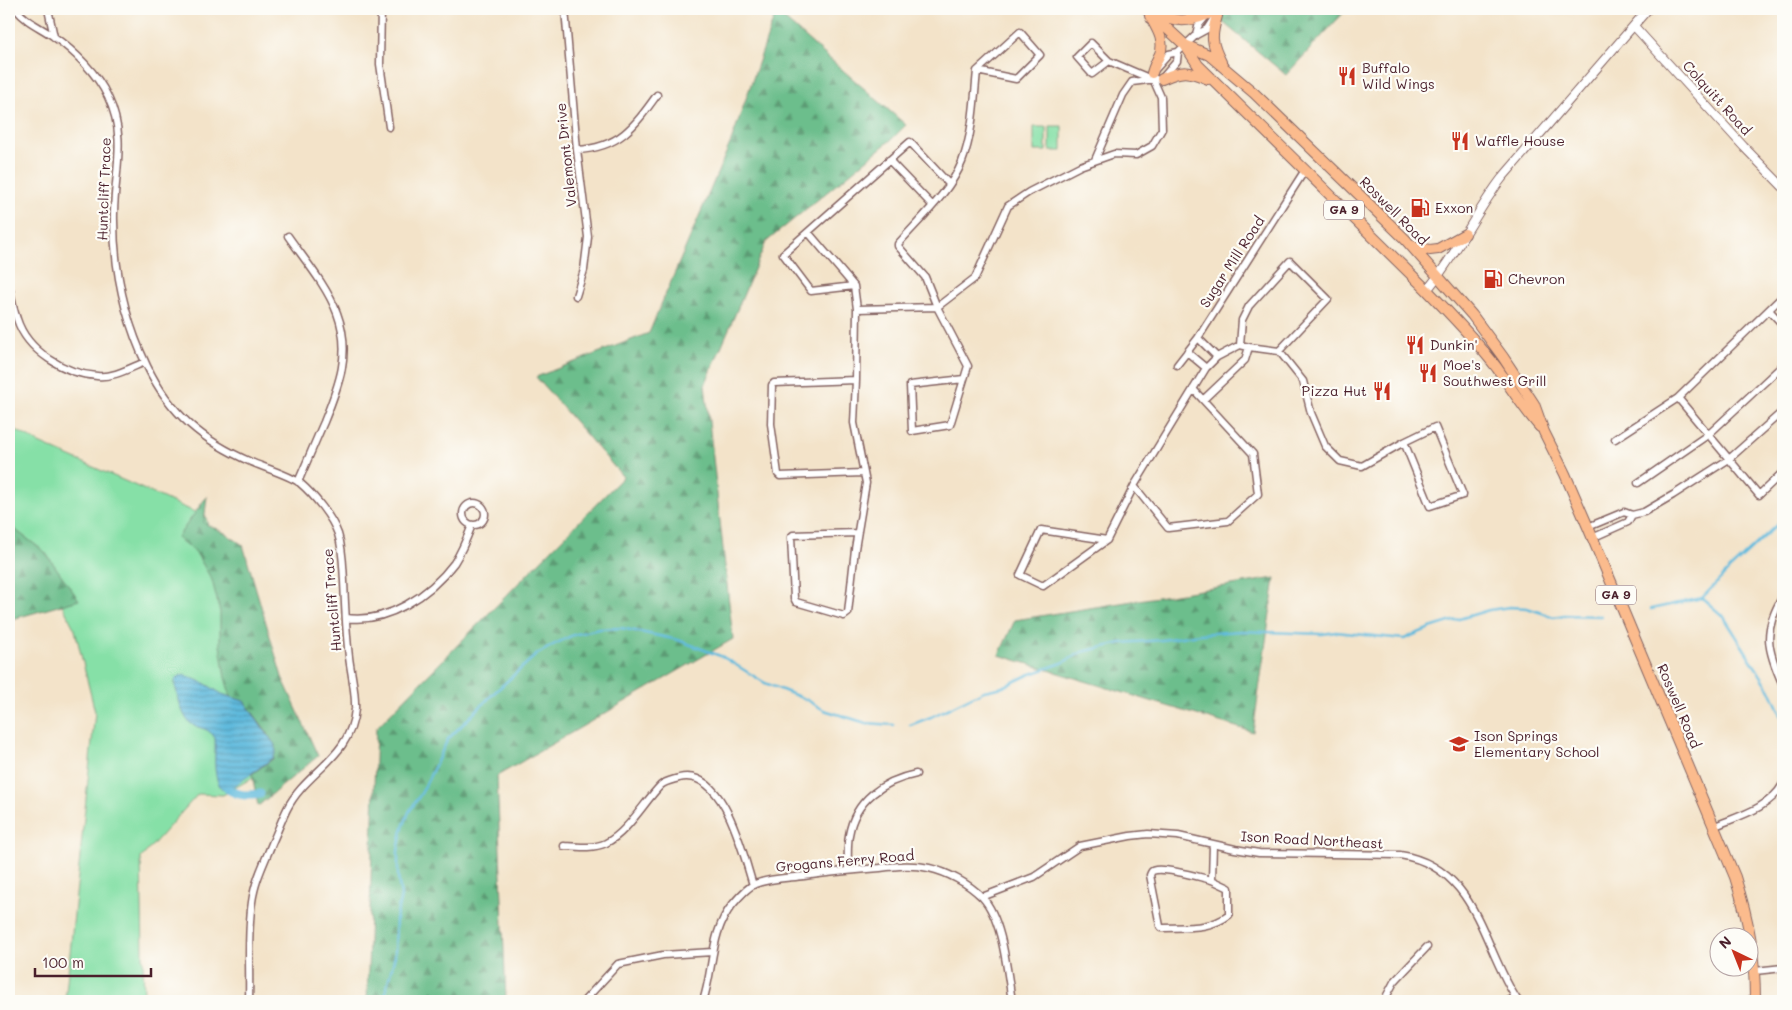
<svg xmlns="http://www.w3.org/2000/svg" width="1792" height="1010" font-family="Mali,sans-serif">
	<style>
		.green { fill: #86e0a7; stroke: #688069 }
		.forest { fill: url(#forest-firs); stroke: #5b6e5c }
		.water { fill: url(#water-rules); stroke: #546c84 }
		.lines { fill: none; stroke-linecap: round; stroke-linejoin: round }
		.stream { stroke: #5fbadd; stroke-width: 2.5 }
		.canal { stroke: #5fbadd; stroke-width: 9 }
		.minor-casing { stroke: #856462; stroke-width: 9 }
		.tertiary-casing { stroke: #856462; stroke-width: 10 }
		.primary-casing { stroke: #856462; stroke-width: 12 }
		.minor { stroke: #fff; stroke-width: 6 }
		.tertiary { stroke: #fff; stroke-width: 8 }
		.primary { stroke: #fbbb8d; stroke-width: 10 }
		.labels { text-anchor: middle; stroke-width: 4.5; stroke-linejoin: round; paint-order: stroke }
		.shield { fill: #fdfcf7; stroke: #806168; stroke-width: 1 }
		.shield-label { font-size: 12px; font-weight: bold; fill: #4a1f2b }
		.poi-label { font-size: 14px; fill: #4a1f2b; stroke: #fdfcf7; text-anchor: start }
		.street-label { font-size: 14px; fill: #4a1f2b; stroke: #fdfcf7 }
	</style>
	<defs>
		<pattern id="forest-firs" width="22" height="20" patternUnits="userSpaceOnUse" patternTransform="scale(1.25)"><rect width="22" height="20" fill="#6cbe8c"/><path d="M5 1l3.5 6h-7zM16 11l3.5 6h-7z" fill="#5b9a73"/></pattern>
		<pattern id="water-rules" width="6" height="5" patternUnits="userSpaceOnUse" patternTransform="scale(1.25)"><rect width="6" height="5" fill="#5fbadd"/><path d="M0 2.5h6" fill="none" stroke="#5097b3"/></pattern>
	</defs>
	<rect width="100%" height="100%" fill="#fdfcf7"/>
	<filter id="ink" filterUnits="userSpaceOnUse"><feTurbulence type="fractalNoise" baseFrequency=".02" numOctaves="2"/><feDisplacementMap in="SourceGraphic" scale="10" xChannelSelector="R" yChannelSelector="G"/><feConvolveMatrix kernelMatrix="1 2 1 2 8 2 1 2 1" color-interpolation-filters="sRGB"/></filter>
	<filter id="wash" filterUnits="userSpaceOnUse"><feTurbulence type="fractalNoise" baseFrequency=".0096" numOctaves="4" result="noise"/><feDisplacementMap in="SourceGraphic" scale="20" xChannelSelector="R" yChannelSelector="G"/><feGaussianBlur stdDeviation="1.12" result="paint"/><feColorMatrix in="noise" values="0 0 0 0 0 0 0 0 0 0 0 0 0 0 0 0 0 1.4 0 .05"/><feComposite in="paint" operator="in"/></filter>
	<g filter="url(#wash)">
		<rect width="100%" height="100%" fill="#f3e3c9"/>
		<path class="green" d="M 1050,126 L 1062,126 L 1062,151 L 1050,151 Z
			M 1034,127 L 1046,127 L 1046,151 L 1034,151 Z
			M 9,426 L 39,443 L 206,517 L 240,689 L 279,747 L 277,758 L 262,772 L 223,795 L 198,794 L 141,858 L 144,1001 L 65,1001 L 95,712 L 75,630 L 29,540 L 9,531 Z"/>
		<path class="forest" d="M 1207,9 L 1347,9 L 1286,75 Z
			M 776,12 L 906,125 L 892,139 L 766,242 L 705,385 L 733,639 L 497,776 L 506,1001 L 367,1001 L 376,728 L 623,477 L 536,377 L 649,333 L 732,139 Z
			M 207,496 L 204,523 L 225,533 L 243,545 L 282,677 L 318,756 L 258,806 L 252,774 L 274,758 L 268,733 L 244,701 L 231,697 L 225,678 L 220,645 L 220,612 L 212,580 L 195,551 L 177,538 Z
			M 9,525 L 45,552 L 79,600 L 9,620 Z
			M 1275,578 L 1253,732 L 999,655 L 1015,620 Z"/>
		<path class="water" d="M 184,675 L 204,683 L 222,694 L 244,701 L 275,745 L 276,752 L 273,758 L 233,787 L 223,790 C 211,777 216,755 215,738 C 209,729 204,729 195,726 C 182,721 179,698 175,686 L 175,680 L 179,676 Z"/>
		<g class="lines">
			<path class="stream" d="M 1702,598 L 1724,617 L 1770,690 L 1783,719
				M 1651,609 L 1702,598 L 1731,568 L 1783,519
				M 910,725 L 931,717 L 984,691 L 1003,687 L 1028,675 L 1062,663 L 1082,652 L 1121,643 L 1162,640 L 1200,634 L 1240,631 L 1322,634 L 1336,632 L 1404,639 L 1430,628 L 1459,619 L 1489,610 L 1510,607 L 1527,608 L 1554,617 L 1564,615 L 1601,616
				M 383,1001 L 395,956 L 396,918 L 401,896 L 398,877 L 398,851 L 402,830 L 409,812 L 422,792 L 448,739 L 495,692 L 536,655 L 553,645 L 573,635 L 599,629 L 621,628 L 678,640 L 723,657 L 765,683 L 807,700 L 824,710 L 866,723 L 894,725"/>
			<path class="canal" d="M 228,789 C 239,796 247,796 260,794"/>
		</g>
	</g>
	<g filter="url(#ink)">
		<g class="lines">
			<g class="minor-casing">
				<path id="minor" d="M 16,9 C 26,22 40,27 53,36 C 74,51 97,73 108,97 C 127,137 115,170 114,212 C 113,264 124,318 147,366 C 170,414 203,441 251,462 C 263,467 291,476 300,483 C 314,495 332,517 338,534 C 343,549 343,566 344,581 C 345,606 346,632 349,657 C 351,674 356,692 355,709 C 351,758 306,771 287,809 C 282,819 278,830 273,841 C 265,861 255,880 252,902 C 247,934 250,968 249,1001
					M 48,9 L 54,37
					M 381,9 L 380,64 L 389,127
					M 565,9 L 577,150 L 588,237 L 584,270 L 576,296
					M 1196,35 L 1198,26 L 1212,9
					M 1109,61 L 1091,43 L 1077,57 L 1092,74 L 1109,61 L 1151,79
					M 1164,76 L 1177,61 L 1178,52
					M 577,150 C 619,148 634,127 657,95
					M 889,160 L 932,205
					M 1095,160 L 1123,95 L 1132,82 L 1156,79
					M 808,232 L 854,286 L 857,309 L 856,380 L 854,423 L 866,483 L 855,549 L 848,613 L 844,616 L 796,602 L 794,598 L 791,537 L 793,535 L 857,533
					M 288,236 C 304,259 327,286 337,313 C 352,353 339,385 324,422 C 315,442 307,462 298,482
					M 9,286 C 11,297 13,309 17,319 C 27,351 65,374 97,376 C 113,378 130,368 145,362
					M 854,286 L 811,291 L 783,254 L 910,142 L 949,184
					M 1783,296 L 1678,398 L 1759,495 L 1783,472
					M 857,309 L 937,307 L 975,278 L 1008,206 L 1029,192 L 1080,166 L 1114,154 L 1136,155 L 1152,146 L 1162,129 L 1161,97 L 1153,79 L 1152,73 L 1169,54 L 1178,52 L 1196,35 L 1207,29 L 1220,9
					M 1769,310 L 1783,325
					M 1198,338 L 1217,357
					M 1240,345 L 1242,320 L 1249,306 L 1290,261 L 1328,299 L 1279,351
					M 1187,352 L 1206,368
					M 1177,365 L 1198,338 L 1305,170
					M 964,379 L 910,385 L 912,431 L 950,425 L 968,366 L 937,307 L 925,277 L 898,246 L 898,244 C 919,220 950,192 962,162 C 973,134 974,101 977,71 L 1020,32 L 1040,55 L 1016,79 L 977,71
					M 856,380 L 774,383 L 772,385 L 771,424 L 778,474 L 780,476 L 863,473
					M 1204,399 L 1245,360 L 1249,347 L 1279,351 L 1303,381 L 1311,413 L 1325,446 L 1340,461 L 1362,466 L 1404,442 L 1435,427 L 1463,495 L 1430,506 L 1404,442
					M 1615,439 L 1678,398
					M 1638,483 L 1709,434 L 1783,365
					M 1134,486 L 1168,528 L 1228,521 L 1258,494 L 1253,454 L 1193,389
					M463 514a11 11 0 1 1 22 0a11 11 0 1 1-22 0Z
					M 1588,527 L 1624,512 L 1632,515 L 1644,512 L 1673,495 L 1729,459 L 1783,411
					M 1592,538 L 1628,522 L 1632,515
					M 1107,540 L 1041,530 L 1020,575 L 1043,586 L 1107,540 L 1134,486 L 1206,368 L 1217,357 L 1240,345 L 1249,347
					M 1783,596 C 1762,631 1767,650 1783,685
					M 346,618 C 387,624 430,595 454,563 C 462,551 467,538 472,525
					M 1715,826 C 1739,816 1770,808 1783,784
					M 564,846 C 578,847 593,849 606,843 C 628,832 644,802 661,785 C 666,781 673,780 679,778 C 724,767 743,854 753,885
					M 848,870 C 848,859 847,847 849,835 C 855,800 883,781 916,774
					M 1212,880 L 1229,888 L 1229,915 C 1210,930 1185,927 1162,928 L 1160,926 L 1150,875 C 1152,871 1151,871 1156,870 C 1168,868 1199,877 1212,880 L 1213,844
					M 982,897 L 1034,877 L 1080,846 L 1130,836 L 1148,834 L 1178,836 L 1235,849 L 1259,853 L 1400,855 C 1478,867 1482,948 1518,1001
					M 1755,971 L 1783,968
					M 584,1001 L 618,964 L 663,955 L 713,952
					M 703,1001 C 714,969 710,931 733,904 C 738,898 748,887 755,884 C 770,878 788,878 804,876 C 829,872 854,870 880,868 C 896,866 912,864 929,868 C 947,872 968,883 982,897 C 1003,919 1007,972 1012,1001
					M 1384,1001 L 1394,982 L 1427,947
					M 1508,1001 L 1515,997"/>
			</g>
			<g class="tertiary-casing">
				<path id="tertiary" d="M 1634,26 L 1744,147 L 1783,187
					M 1427,290 C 1456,256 1475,213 1502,178 L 1648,9"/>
			</g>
			<g class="primary-casing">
				<path id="primary" d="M 1146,9 L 1185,45 L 1198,65 L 1427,290 C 1451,315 1476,340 1497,368 C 1511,388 1524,409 1540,427
					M 1154,12 C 1175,22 1186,23 1208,14
					M 1150,16 C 1157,29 1165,40 1160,54 C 1157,60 1154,66 1152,73
					M 1217,16 C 1211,36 1211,43 1221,62
					M 1185,45 L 1209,55 L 1254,93 L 1405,239 L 1472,315 L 1503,357 L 1534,404 L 1544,432 L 1565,474 L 1588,527 L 1735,877 C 1749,921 1755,954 1755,1001
					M 1162,79 C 1182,70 1187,70 1208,79
					M 1411,246 L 1430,250 L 1438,249 L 1465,234"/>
			</g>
			<use href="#minor" class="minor"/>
			<use href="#tertiary" class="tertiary"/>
			<use href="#primary" class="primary"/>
		</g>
	</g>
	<defs>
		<g id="restaurant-bare" transform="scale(1.5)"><path d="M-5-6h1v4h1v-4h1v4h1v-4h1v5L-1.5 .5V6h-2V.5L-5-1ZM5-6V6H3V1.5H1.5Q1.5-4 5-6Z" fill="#c8321e" stroke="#fdfcf7" stroke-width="2.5" paint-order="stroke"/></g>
		<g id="fuel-bare" transform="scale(1.5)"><path d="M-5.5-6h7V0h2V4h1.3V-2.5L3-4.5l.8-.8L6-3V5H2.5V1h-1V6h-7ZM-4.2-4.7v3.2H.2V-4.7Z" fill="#c8321e" stroke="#fdfcf7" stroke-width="2.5" paint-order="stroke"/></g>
		<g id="school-bare" transform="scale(1.5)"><path d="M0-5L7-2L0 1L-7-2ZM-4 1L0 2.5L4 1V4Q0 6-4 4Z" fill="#c8321e" stroke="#fdfcf7" stroke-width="2.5" paint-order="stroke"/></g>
	</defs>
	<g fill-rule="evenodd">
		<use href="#restaurant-bare" x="1347" y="76"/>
		<use href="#restaurant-bare" x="1460" y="141"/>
		<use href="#fuel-bare" x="1420" y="208"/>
		<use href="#fuel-bare" x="1493" y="279"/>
		<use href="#restaurant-bare" x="1415" y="345"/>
		<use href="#restaurant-bare" x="1428" y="373"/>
		<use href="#restaurant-bare" x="1382" y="391"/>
		<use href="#school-bare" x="1459" y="744"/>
	</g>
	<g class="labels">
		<g class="shield">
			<rect x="1324" y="200.5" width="40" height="19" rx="4"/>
			<rect x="1596" y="585.5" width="40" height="19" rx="4"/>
		</g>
		<g class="shield-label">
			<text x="1344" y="214">GA 9</text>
			<text x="1616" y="599">GA 9</text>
		</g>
		<g class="poi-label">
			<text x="1362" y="73">Buffalo<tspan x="1362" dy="16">Wild Wings</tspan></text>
			<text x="1475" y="146">Waffle House</text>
			<text x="1435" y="213">Exxon</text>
			<text x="1508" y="284">Chevron</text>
			<text x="1430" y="350">Dunkin'</text>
			<text x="1443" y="370">Moe's<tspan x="1443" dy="16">Southwest Grill</tspan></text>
			<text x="1367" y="396" text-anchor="end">Pizza Hut</text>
			<text x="1474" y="741">Ison Springs<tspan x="1474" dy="16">Elementary School</tspan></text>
		</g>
		<g class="street-label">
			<text transform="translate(1717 98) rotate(48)" y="5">Colquitt Road</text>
			<text transform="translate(566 155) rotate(-96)" y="5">Valemont Drive</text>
			<text transform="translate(104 189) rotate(-88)" y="5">Huntcliff Trace</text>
			<text transform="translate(1394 211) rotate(45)" y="5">Roswell Road</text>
			<text transform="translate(1232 262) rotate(-57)" y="5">Sugar Mill Road</text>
			<text transform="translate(332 600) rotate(-95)" y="5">Huntcliff Trace</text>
			<text transform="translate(1679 706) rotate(67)" y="5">Roswell Road</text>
			<text transform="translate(1312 840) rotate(3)" y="5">Ison Road Northeast</text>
			<text transform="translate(845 861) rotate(-5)" y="5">Grogans Ferry Road</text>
		</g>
	</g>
	<rect width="1792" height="1010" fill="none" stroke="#fdfcf7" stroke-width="30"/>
	<g transform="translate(1734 952) rotate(317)"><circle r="24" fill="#fdfcf7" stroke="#b5a4a5"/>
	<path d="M0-4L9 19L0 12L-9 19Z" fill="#c8321e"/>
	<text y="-8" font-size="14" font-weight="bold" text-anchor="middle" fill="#4a1f2b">N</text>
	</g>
	<path d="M35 968v8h116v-8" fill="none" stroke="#4a1f2b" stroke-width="2.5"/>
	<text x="42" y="968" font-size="15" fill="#4a1f2b" stroke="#fdfcf7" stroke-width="4" paint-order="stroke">100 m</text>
</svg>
